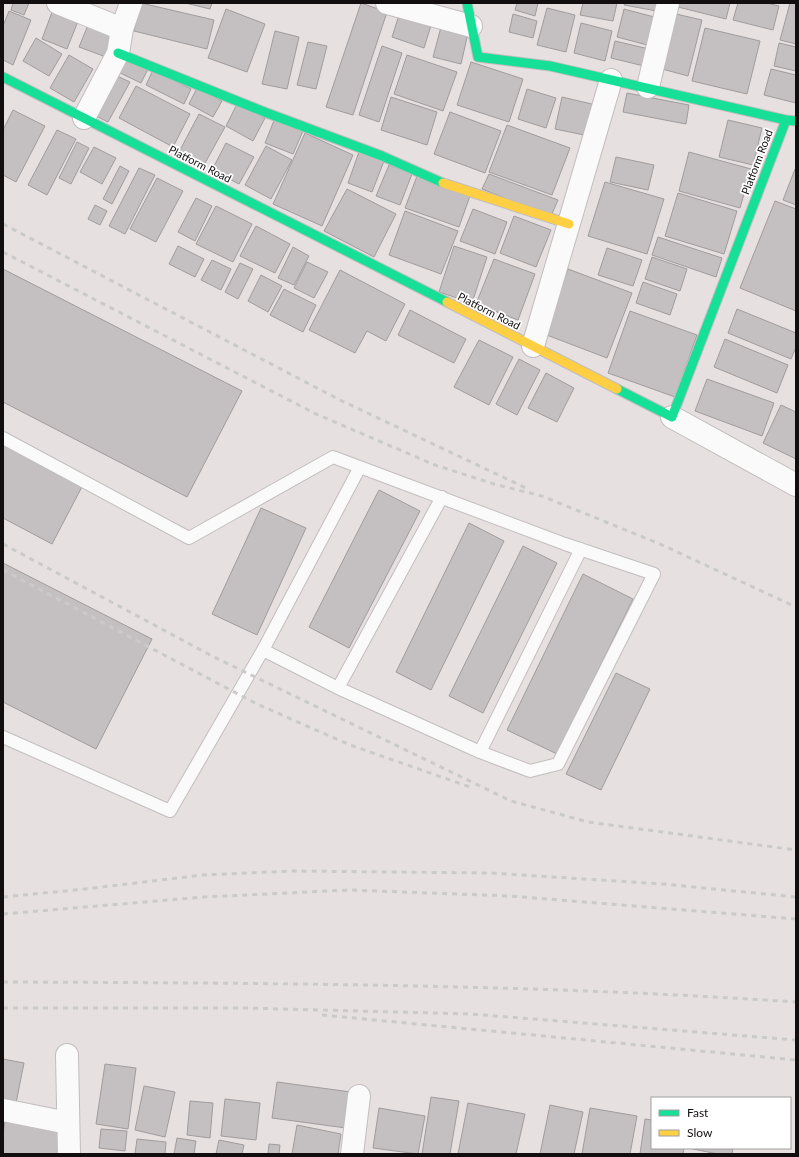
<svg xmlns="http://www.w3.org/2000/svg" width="799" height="1157" font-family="Lato,sans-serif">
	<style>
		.building { fill: #c4c0c1; stroke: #a09b9c }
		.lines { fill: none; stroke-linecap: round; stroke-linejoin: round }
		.lane-casing { stroke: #c2bdbe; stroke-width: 14 }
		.street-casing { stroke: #c2bdbe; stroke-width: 24 }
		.fast-casing { stroke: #c2bdbe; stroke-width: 11 }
		.slow-casing { stroke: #c2bdbe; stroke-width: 11 }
		.lane { stroke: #fbfafa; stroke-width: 12 }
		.street { stroke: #fbfafa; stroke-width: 22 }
		.fast { stroke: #16e098; stroke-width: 9 }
		.slow { stroke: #ffcf43; stroke-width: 9 }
		.rail { stroke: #cbcaca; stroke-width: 3; stroke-dasharray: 5 5; stroke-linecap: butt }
		.labels { text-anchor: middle; stroke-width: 3.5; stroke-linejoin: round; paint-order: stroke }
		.street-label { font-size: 11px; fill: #120e0f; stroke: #fff }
	</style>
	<rect width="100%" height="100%" fill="#e6e0e1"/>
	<path class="building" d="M 13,3 L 29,3 L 24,15 L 11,10 Z
		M 141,3 L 214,20 L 207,49 L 134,31 Z
		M 185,3 L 212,3 L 210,9 Z
		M 361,3 L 387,12 L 353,115 L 326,107 Z
		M 517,3 L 538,3 L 535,16 L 515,10 Z
		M 583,3 L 617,3 L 613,21 L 580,15 Z
		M 625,3 L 664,3 L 662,12 L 624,5 Z
		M 679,3 L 730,3 L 726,19 L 678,7 Z
		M 738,3 L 767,3 L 779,6 L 773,30 L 733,20 Z
		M 790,3 L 796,3 L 796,44 L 780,40 Z
		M 54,7 L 80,16 L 67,49 L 42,39 Z
		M 547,8 L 575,15 L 566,52 L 537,45 Z
		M 226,9 L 265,24 L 247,72 L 208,58 Z
		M 401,9 L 433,19 L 424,48 L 392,37 Z
		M 624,9 L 658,18 L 651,46 L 617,37 Z
		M 9,11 L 31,20 L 13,65 L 3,60 L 3,26 Z
		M 513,14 L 537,21 L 533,38 L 509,32 Z
		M 676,14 L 702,20 L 688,76 L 662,69 Z
		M 90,20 L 116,30 L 106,57 L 79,47 Z
		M 581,23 L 612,31 L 605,61 L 574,53 Z
		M 441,27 L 468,33 L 461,64 L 433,57 Z
		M 705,28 L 760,41 L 747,94 L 692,81 Z
		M 275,31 L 299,37 L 287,89 L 262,84 Z
		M 36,38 L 62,54 L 49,76 L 23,61 Z
		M 615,41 L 649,49 L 644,66 L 611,58 Z
		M 308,42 L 327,46 L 316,89 L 297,85 Z
		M 779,43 L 796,47 L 796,71 L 774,66 Z
		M 382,46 L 402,53 L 379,122 L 359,115 Z
		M 69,55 L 93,69 L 74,102 L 50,88 Z
		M 407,55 L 457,72 L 443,111 L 394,94 Z
		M 125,58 L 148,69 L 141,83 L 118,72 Z
		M 471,62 L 523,79 L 509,122 L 457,105 Z
		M 771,69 L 796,75 L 796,103 L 764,95 Z
		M 153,70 L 191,89 L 184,104 L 146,85 Z
		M 113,74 L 130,82 L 108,122 L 92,114 Z
		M 136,86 L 190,114 L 173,147 L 119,118 Z
		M 197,88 L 222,101 L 213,117 L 189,104 Z
		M 527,89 L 556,98 L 546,128 L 518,119 Z
		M 627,93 L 689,105 L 686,124 L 623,112 Z
		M 391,97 L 437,112 L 427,145 L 381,130 Z
		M 562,97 L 596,105 L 589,136 L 555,129 Z
		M 237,104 L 265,118 L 253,141 L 226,126 Z
		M 13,110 L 45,126 L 16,182 L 3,175 L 3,130 Z
		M 450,112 L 501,131 L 485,173 L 434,154 Z
		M 199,114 L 225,127 L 204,165 L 179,152 Z
		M 275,118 L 303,131 L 293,154 L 265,143 Z
		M 728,120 L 762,128 L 753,165 L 719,157 Z
		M 507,125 L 570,148 L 552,195 L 489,172 Z
		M 57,130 L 76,139 L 47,195 L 28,185 Z
		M 305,133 L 353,155 L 322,226 L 273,204 Z
		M 77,142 L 89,148 L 71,184 L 59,178 Z
		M 226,143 L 254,157 L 239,184 L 212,170 Z
		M 266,146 L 292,160 L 271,199 L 245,185 Z
		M 94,147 L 116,158 L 102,184 L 80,172 Z
		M 359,152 L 384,161 L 372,192 L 348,183 Z
		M 689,152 L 751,169 L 740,208 L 679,191 Z
		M 616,157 L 654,165 L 648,190 L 610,182 Z
		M 389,165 L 412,174 L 400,205 L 376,196 Z
		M 120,166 L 129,171 L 112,204 L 103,199 Z
		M 139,168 L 155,175 L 125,234 L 109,226 Z
		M 795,169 L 796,169 L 796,205 L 783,200 Z
		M 489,174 L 558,200 L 551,216 L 482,189 Z
		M 417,176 L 470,196 L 459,227 L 405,208 Z
		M 157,178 L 183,191 L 156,242 L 130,229 Z
		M 605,182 L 664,199 L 647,254 L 588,236 Z
		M 347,189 L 396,214 L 374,257 L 324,231 Z
		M 678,193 L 737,211 L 724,254 L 665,236 Z
		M 196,198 L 212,206 L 195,241 L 178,232 Z
		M 775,201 L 796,209 L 796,311 L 740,288 Z
		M 95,205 L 107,211 L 100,225 L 88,219 Z
		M 216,206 L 252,224 L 233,262 L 196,244 Z
		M 473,209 L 507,222 L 495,254 L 460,241 Z
		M 405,211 L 458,231 L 441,274 L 389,255 Z
		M 514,216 L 551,230 L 536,267 L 500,253 Z
		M 256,226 L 290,244 L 275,273 L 240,256 Z
		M 658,237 L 722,258 L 716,277 L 652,255 Z
		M 178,246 L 204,259 L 195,277 L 169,264 Z
		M 454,246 L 487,257 L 472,303 L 439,292 Z
		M 293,247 L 309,256 L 294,285 L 278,278 Z
		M 607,248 L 642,260 L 633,286 L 598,275 Z
		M 652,257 L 687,269 L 680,291 L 645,279 Z
		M 494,259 L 535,274 L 518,320 L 476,304 Z
		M 212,260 L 231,269 L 221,290 L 201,280 Z
		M 307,262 L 328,272 L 314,298 L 294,288 Z
		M 240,263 L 253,269 L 238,299 L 225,292 Z
		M 3,269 L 242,391 L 187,497 L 3,402 Z
		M 568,269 L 632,293 L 607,358 L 544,334 Z
		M 340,270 L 405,304 L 386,341 L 367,331 L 355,353 L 309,330 Z
		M 261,275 L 282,286 L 268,312 L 248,301 Z
		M 643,282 L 677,294 L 670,315 L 636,303 Z
		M 284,289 L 316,305 L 303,332 L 270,315 Z
		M 737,309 L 796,333 L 796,347 L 791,359 L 728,333 Z
		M 410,310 L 466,339 L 454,363 L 398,335 Z
		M 630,311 L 697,335 L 675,397 L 608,373 Z
		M 725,339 L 788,365 L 777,393 L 714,367 Z
		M 479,340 L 513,357 L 489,405 L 454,387 Z
		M 519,359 L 540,370 L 517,415 L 496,404 Z
		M 546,373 L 574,388 L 557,422 L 528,408 Z
		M 707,379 L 774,403 L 762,436 L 695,411 Z
		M 781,405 L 796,412 L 796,459 L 763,443 Z
		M 3,440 L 84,483 L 52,544 L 3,518 Z
		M 379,490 L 420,511 L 349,648 L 309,627 Z
		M 261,508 L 306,528 L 257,635 L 212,614 Z
		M 469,523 L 504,541 L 431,690 L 396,672 Z
		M 523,546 L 557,563 L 483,713 L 449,696 Z
		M 3,563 L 152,639 L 96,749 L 3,702 Z
		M 583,574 L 633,599 L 557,754 L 507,730 Z
		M 616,673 L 650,689 L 601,790 L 566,774 Z
		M 3,1059 L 24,1063 L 16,1103 L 3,1101 Z
		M 105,1064 L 136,1068 L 128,1129 L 96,1124 Z
		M 277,1082 L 351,1092 L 346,1128 L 272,1118 Z
		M 144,1086 L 175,1092 L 165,1137 L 135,1130 Z
		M 431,1097 L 459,1101 L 450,1154 L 422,1154 Z
		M 225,1099 L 260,1103 L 256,1140 L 221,1136 Z
		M 190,1101 L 213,1103 L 210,1138 L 187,1135 Z
		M 468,1103 L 525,1114 L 516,1154 L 458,1154 Z
		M 550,1105 L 583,1112 L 574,1154 L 540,1154 Z
		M 379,1108 L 425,1116 L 418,1154 L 373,1148 Z
		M 590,1108 L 637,1116 L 630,1154 L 582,1154 Z
		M 645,1119 L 652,1120 L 652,1148 L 684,1148 L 683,1154 L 640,1154 Z
		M 5,1121 L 62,1132 L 58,1154 L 3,1154 L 3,1133 Z
		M 297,1125 L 341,1134 L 338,1154 L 292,1154 Z
		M 101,1129 L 127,1131 L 125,1151 L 99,1148 Z
		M 177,1138 L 196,1141 L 194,1154 L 174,1154 Z
		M 137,1139 L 166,1142 L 165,1154 L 135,1154 Z
		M 219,1140 L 244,1145 L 242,1154 L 216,1154 Z
		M 269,1144 L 280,1145 L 279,1154 L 268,1154 Z
		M 688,1148 L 733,1148 L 732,1154 L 718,1154 Z"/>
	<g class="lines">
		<g class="lane-casing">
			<path id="lane" d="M 3,438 L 189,538 L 333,457 L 565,544 L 654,574 L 558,764 L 530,771 L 480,752
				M 360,467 L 263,650 L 338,688 L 442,497
				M 338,688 L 480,752 L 581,549
				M 3,737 L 170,811 L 263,650"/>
		</g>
		<g class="street-casing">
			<path id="street" d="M 58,3 L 122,29
				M 387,3 L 471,26
				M 648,87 L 668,3
				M 84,118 L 118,53 L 122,29 L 131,3
				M 533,346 L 611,80
				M 672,417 L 796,485
				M 67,1055 L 69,1154
				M 3,1110 L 68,1123
				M 352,1154 L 359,1096"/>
		</g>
		<g class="fast-casing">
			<path id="fast" d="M 467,3 L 478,57 L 550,66 L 786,120
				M 118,53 L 267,113 L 382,156 L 443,183
				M 3,77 L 447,302
				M 617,389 L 672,417 L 786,120 L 796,121"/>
		</g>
		<g class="slow-casing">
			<path id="slow" d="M 443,183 L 569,224
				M 447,302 L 617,389"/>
		</g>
		<use href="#lane" class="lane"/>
		<use href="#street" class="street"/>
		<use href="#fast" class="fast"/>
		<use href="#slow" class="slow"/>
		<path class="rail" d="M 3,224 L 340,400 L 526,488
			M 3,252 L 316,414 L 435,465 L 494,484 L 542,496 L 660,544 L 796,607
			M 3,544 L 214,657 L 511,801 L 588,822 L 796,850
			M 3,570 L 257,704 L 350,745 L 473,788
			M 3,897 L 85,889 L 203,875 L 291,871 L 490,873 L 663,884 L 796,897
			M 3,914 L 204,897 L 350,890 L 510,896 L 796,919
			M 3,982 C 267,983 532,984 796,1002
			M 3,1008 L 245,1008 L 471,1014 L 796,1040
			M 322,1015 L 796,1060"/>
	</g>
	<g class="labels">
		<g class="street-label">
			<text transform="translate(757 162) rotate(-69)" y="4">Platform Road</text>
			<text transform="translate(200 164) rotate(27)" y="4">Platform Road</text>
			<text transform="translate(489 311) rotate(27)" y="4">Platform Road</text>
		</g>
	</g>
	<rect width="799" height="1157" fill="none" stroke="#120e0f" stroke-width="8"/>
	<rect x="651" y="1097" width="140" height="52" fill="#ffffff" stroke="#a09f9f"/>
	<rect x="659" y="1110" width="20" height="6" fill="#16e098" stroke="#a09f9f"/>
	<text x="687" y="1117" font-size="12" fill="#120e0f">Fast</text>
	<rect x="659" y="1130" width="20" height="6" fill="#ffcf43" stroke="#a09f9f"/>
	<text x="687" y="1137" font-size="12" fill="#120e0f">Slow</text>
</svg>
